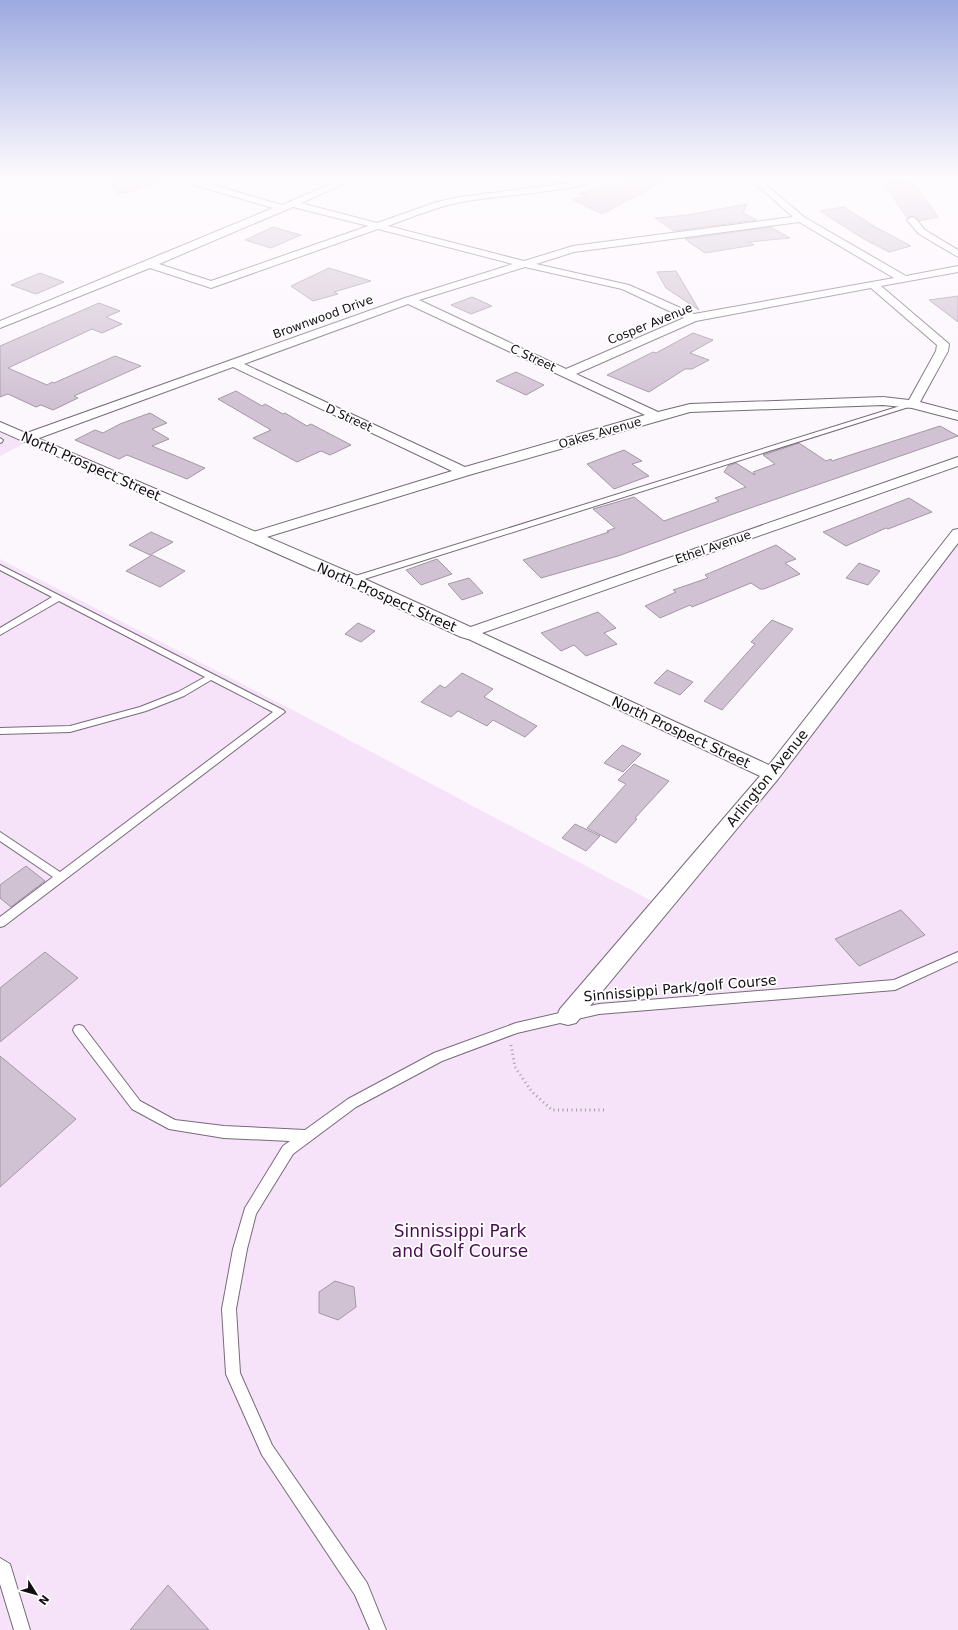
<svg xmlns="http://www.w3.org/2000/svg" width="958" height="1630" font-family="'DejaVu Sans',sans-serif">
	<style>
		.green { fill: #f6e3f9 }
		.building { fill: #d1c2d3; stroke: #a496a6 }
		.lines { fill: none; stroke-linecap: round; stroke-linejoin: round }
		.service-casing { stroke: #776a79; stroke-width: 2 }
		.minor-casing { stroke: #776a79; stroke-width: 2 }
		.tertiary-casing { stroke: #776a79; stroke-width: 2 }
		.path { stroke: #a59fa5; stroke-width: 3; stroke-dasharray: 1 3.5; stroke-linecap: butt }
		.service { fill: #fff; fill-rule: evenodd }
		.minor { fill: #fff; fill-rule: evenodd }
		.tertiary { fill: #fff; fill-rule: evenodd }
		.labels { text-anchor: middle; stroke-width: 3.5; stroke-linejoin: round; paint-order: stroke }
		.far-street-label { font-size: 12px; fill: #130e13; stroke: #fff }
		.street-label { font-size: 14px; fill: #130e13; stroke: #fff }
		.near-park-label { font-size: 17px; fill: #480a51; stroke: #fff }
	</style>
	<rect width="100%" height="100%" fill="#fcf6fd"/>
	<path class="green" d="M 0,432 L 25,443 L 0,456 Z
		M 958,533 L 958,1630 L 0,1630 L 0,559 L 289,708 L 661,906 Z"/>
	<path class="building" d="M 103,176 L 168,176 L 168,178 L 131,192 L 118,194 Z
		M 639,176 L 664,181 L 602,214 L 572,199 L 586,197 L 579,193 L 608,187 L 612,189 Z
		M 890,181 L 913,182 L 938,217 L 919,221 L 912,216 L 907,218 L 884,183 L 891,183 Z
		M 747,204 L 743,213 L 757,220 L 674,231 L 655,218 L 687,215 Z
		M 844,207 L 877,228 L 911,246 L 889,252 L 864,239 L 820,211 Z
		M 273,227 L 301,235 L 271,248 L 245,240 Z
		M 770,227 L 790,238 L 749,242 L 754,245 L 705,253 L 685,239 Z
		M 329,268 L 371,281 L 334,292 L 338,294 L 313,301 L 291,286 Z
		M 676,271 L 699,310 L 666,288 L 657,272 Z
		M 40,273 L 64,282 L 36,294 L 11,285 Z
		M 958,296 L 958,322 L 929,300 Z
		M 472,297 L 492,306 L 471,314 L 451,305 Z
		M 99,303 L 120,311 L 106,317 L 122,324 L 102,333 L 92,329 L 8,368 L 47,385 L 52,382 L 54,383 L 115,356 L 141,366 L 74,396 L 78,398 L 53,410 L 41,405 L 36,407 L 8,394 L 0,397 L 0,346 Z
		M 693,333 L 713,340 L 690,353 L 709,360 L 692,369 L 685,369 L 649,392 L 607,375 L 653,352 L 656,353 Z
		M 516,372 L 544,385 L 526,395 L 496,381 Z
		M 236,391 L 262,406 L 265,404 L 283,414 L 285,413 L 307,426 L 311,424 L 351,445 L 330,455 L 321,451 L 297,462 L 253,438 L 271,430 L 218,399 Z
		M 150,413 L 167,423 L 152,429 L 169,439 L 152,446 L 205,468 L 187,479 L 127,455 L 119,459 L 75,440 L 95,430 L 103,433 L 120,424 Z
		M 940,426 L 958,436 L 736,513 L 618,556 L 541,578 L 523,560 L 609,532 L 607,531 L 615,528 L 593,509 L 634,497 L 664,521 L 719,501 L 715,498 L 746,487 L 724,472 L 728,466 L 736,463 L 755,475 L 753,472 L 775,464 L 763,455 L 799,443 L 826,461 L 831,459 L 832,461 Z
		M 624,450 L 642,461 L 632,464 L 649,476 L 614,489 L 587,464 Z
		M 909,498 L 932,512 L 888,529 L 886,528 L 846,546 L 823,532 Z
		M 151,532 L 173,542 L 150,555 L 129,545 Z
		M 776,545 L 796,559 L 785,563 L 800,574 L 764,589 L 760,589 L 751,583 L 692,607 L 690,605 L 660,618 L 645,606 L 676,592 L 673,590 L 708,578 L 705,575 Z
		M 152,555 L 185,571 L 160,587 L 126,571 Z
		M 437,559 L 452,574 L 421,585 L 406,570 Z
		M 859,563 L 880,571 L 868,585 L 846,578 Z
		M 469,578 L 483,593 L 462,600 L 448,584 Z
		M 598,612 L 616,628 L 604,633 L 617,644 L 586,656 L 574,645 L 561,651 L 541,633 Z
		M 772,620 L 793,629 L 722,710 L 704,701 L 755,644 L 751,642 Z
		M 358,623 L 375,631 L 361,642 L 345,634 Z
		M 667,670 L 693,682 L 680,695 L 654,683 Z
		M 462,673 L 493,689 L 484,697 L 537,726 L 525,737 L 493,720 L 487,726 L 458,711 L 451,717 L 421,702 L 440,685 L 445,688 Z
		M 622,745 L 641,754 L 623,772 L 604,763 Z
		M 634,764 L 669,781 L 635,818 L 637,819 L 616,843 L 587,828 L 626,784 L 618,780 Z
		M 575,824 L 600,836 L 586,851 L 562,838 Z
		M 26,866 L 45,881 L 11,907 L 0,898 L 0,885 Z
		M 901,910 L 925,935 L 859,966 L 835,939 Z
		M 45,952 L 78,978 L 0,1042 L 0,988 Z
		M 0,1056 L 76,1119 L 0,1187 Z
		M 335,1281 L 354,1287 L 356,1307 L 338,1320 L 319,1313 L 319,1292 Z
		M 168,1585 L 209,1630 L 130,1630 Z"/>
	<g class="lines">
		<g class="service-casing">
			<path id="service" d="M 913,402 L 916,404 L 915,405 L 355,582 L 349,582 L 348,580 L 349,578 Z
				M 0,438 L 3,440 L 2,442 L 0,443 Z
				M 0,565 L 283,710 L 285,712 L 4,926 L 0,927 L 0,917 L 53,877 L 0,841 L 0,832 L 60,872 L 273,712 L 211,680 L 184,696 L 146,711 L 70,732 L 0,734 L 0,728 L 70,726 L 140,707 L 178,692 L 205,677 L 59,601 L 0,635 L 0,628 L 52,597 L 0,570 Z
				M 958,952 L 958,961 L 895,990 L 599,1014 L 517,1033 L 442,1061 L 356,1107 L 293,1154 L 256,1214 L 247,1249 L 236,1309 L 240,1373 L 272,1445 L 367,1583 L 386,1630 L 370,1630 L 355,1595 L 262,1455 L 226,1374 L 222,1309 L 233,1249 L 245,1208 L 283,1146 L 290,1141 L 224,1138 L 169,1129 L 132,1109 L 75,1034 L 73,1030 L 75,1026 L 79,1025 L 83,1026 L 140,1101 L 175,1120 L 224,1126 L 305,1130 L 348,1099 L 434,1053 L 516,1023 L 599,1004 L 894,980 Z
				M 0,1558 L 10,1564 L 30,1630 L 14,1630 L 0,1584 Z"/>
		</g>
		<g class="minor-casing">
			<path id="minor" d="M 169,176 L 183,176 L 282,205 L 349,176 L 361,176 L 301,203 L 377,223 L 437,202 L 460,197 L 569,183 L 542,179 L 538,176 L 558,176 L 575,179 L 576,182 L 597,176 L 610,176 L 609,178 C 559,194 512,193 461,202 C 436,207 412,217 388,226 L 524,261 L 573,246 L 793,217 L 747,176 L 756,176 L 804,217 L 906,276 L 958,266 L 958,272 L 881,286 L 949,344 L 948,351 L 920,402 L 958,412 L 958,420 L 912,408 L 883,405 L 690,412 L 469,475 L 257,540 L 252,541 L 247,540 L 245,537 L 247,534 L 452,471 L 233,367 L 31,441 L 21,441 L 19,438 L 21,435 L 405,298 L 513,264 L 378,229 L 211,288 L 150,268 L 0,328 L 0,321 L 273,208 L 170,178 ZM 293,207 L 368,226 L 211,281 L 159,264 ZM 799,222 L 894,278 L 694,314 L 629,285 L 536,264 L 574,252 ZM 525,267 L 622,289 L 684,318 L 566,369 L 419,300 ZM 871,288 L 937,345 L 936,351 L 909,400 L 883,397 L 690,404 L 658,412 L 576,374 L 696,321 ZM 408,304 L 645,415 L 465,467 L 244,364 Z
				M 912,217 L 915,218 L 925,230 L 958,250 L 958,257 L 919,234 L 907,220 Z
				M 958,457 L 958,466 L 482,633 L 769,765 L 953,530 L 958,529 L 958,543 L 778,779 L 576,1023 L 568,1025 L 560,1023 L 557,1016 L 560,1009 L 760,776 L 462,636 L 460,633 L 462,630 Z"/>
		</g>
		<g class="tertiary-casing">
			<path id="tertiary" d="M 0,422 L 358,576 L 475,629 L 477,633 L 475,637 L 468,639 L 461,637 L 346,584 L 0,431 Z"/>
		</g>
		<path class="path" d="M 511,1045 L 515,1067 L 532,1092 L 552,1110 L 604,1110"/>
		<use href="#service" class="service"/>
		<use href="#minor" class="minor"/>
		<use href="#tertiary" class="tertiary"/>
	</g>
	<linearGradient id="sky" x2="0" y2="1"><stop stop-color="#9daae0"/><stop offset="0.44" stop-color="#fefbfe"/><stop offset="1" stop-color="#fefbfe" stop-opacity="0"/></linearGradient>
	<rect width="958" height="404" fill="url(#sky)"/>
	<g class="labels">
		<g class="far-street-label">
			<text transform="translate(323 317) rotate(-20)" y="4">Brownwood Drive</text>
			<text transform="translate(650 324) rotate(-22)" y="4">Cosper Avenue</text>
			<text transform="translate(533 358) rotate(25)" y="4">C Street</text>
			<text transform="translate(349 418) rotate(25)" y="4">D Street</text>
			<text transform="translate(600 433) rotate(-16)" y="4">Oakes Avenue</text>
			<text transform="translate(713 547) rotate(-19)" y="4">Ethel Avenue</text>
		</g>
		<g class="street-label">
			<text transform="translate(91 466) rotate(24)" y="5">North Prospect Street</text>
			<text transform="translate(387 597) rotate(24)" y="5">North Prospect Street</text>
			<text transform="translate(681 732) rotate(25)" y="5">North Prospect Street</text>
			<text transform="translate(767 778) rotate(-51)" y="5">Arlington Avenue</text>
			<text transform="translate(680 988) rotate(-5)" y="5">Sinnissippi Park/golf Course</text>
		</g>
		<g class="near-park-label">
			<text x="460" y="1237">Sinnissippi Park<tspan x="460" dy="20">and Golf Course</tspan></text>
		</g>
	</g>
	<g transform="translate(36 1594) rotate(127)" stroke="#ffffff" stroke-width="3" paint-order="stroke">
	<path d="M0-3L7 15L0 10L-7 15Z" fill="#130e13"/>
	<text y="-6" font-size="11" font-weight="bold" text-anchor="middle" fill="#130e13">N</text>
	</g>
</svg>
